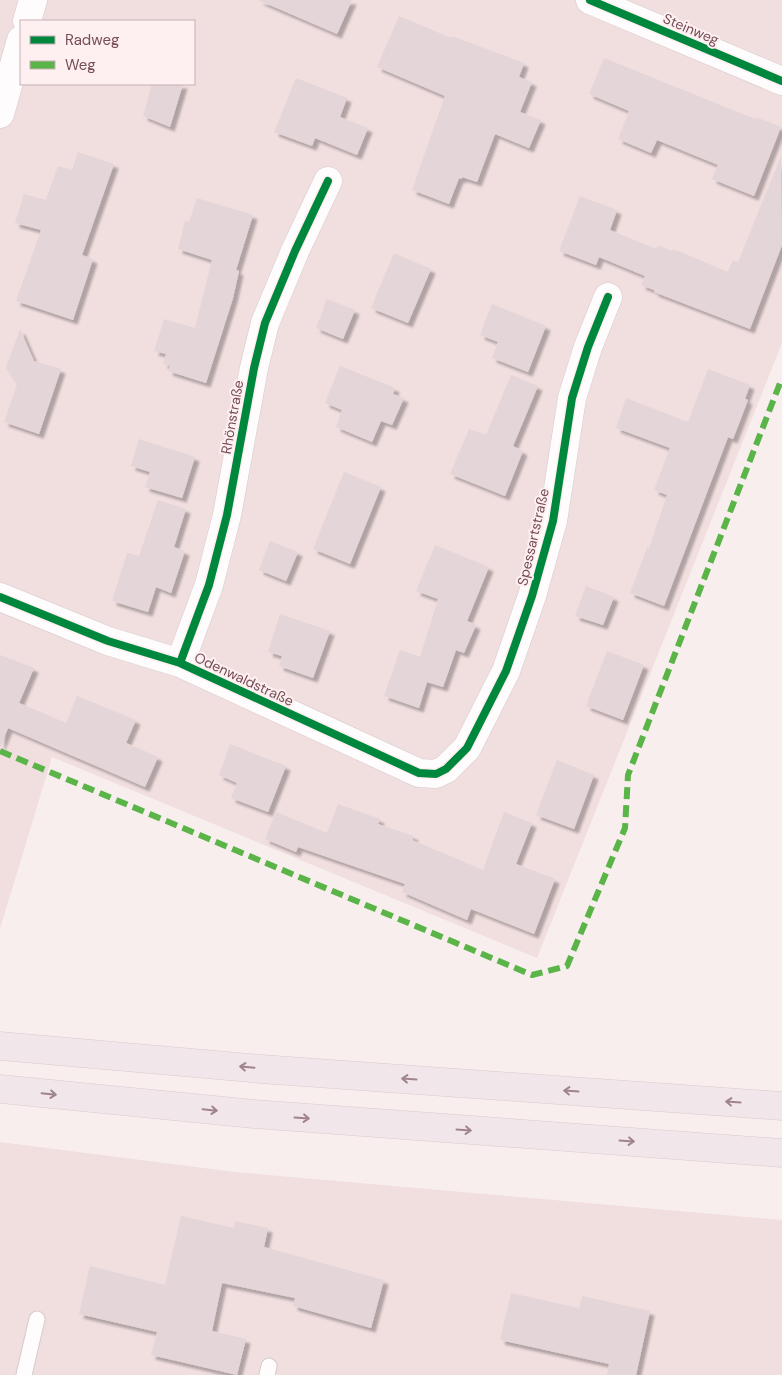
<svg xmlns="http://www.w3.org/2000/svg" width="782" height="1375" font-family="'DM Sans',sans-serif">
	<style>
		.residential { fill: #f1dedf; fill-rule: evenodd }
		.building { fill: #e4d5d8; filter: url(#shadow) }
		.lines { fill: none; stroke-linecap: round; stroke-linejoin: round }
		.lane-casing { stroke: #d6cacc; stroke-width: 17 }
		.street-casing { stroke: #d6cacc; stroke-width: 29 }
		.highway-casing { stroke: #d9cbce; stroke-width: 29 }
		.lane { stroke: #fefcfc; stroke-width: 15 }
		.street { stroke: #fefcfc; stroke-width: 28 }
		.highway { stroke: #f1e6ea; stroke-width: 28 }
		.quiet { stroke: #5ab448; stroke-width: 6; stroke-dasharray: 12 6; stroke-linecap: butt }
		.cycleway-casing { stroke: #fef0f0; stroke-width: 11 }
		.cycleway { stroke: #00873e; stroke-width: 8 }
		.oneway { stroke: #a1838b }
		.labels { text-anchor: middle; stroke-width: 4; stroke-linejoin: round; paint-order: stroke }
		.street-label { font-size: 14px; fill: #764d58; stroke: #fef0f0 }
	</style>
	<defs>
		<filter id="shadow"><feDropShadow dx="4.5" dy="4.5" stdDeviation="1" flood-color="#0004"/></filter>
	</defs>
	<rect width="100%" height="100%" fill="#f8eeee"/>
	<path class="residential" d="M 0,0 L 782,0 L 782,343 L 537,958 L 52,757 L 0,929 ZM 21,21 L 194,21 L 194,84 L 21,84 Z
		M 0,1142 L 235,1172 L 782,1220 L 782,1375 L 0,1375 Z"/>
	<path class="building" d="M 258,0 L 352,0 L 337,34 Z
		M 399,16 L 451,38 L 452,36 L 524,63 L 519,77 L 532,82 L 520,112 L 541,120 L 529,148 L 495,134 L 477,182 L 462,177 L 462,179 L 459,178 L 449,204 L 412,190 L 445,96 L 377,67 Z
		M 604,58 L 755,119 L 756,117 L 781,127 L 754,196 L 712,179 L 718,165 L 657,140 L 651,153 L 618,139 L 629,111 L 589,94 Z
		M 296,78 L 347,98 L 340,117 L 368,128 L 357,155 L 315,138 L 312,146 L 274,132 Z
		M 152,84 L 183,84 L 170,127 L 143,116 Z
		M 78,152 L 114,164 L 82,255 L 93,259 L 73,320 L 16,301 L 41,230 L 15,223 L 24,194 L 46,200 L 58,166 L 72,170 Z
		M 781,156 L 782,245 L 750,329 L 654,292 L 654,290 L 641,285 L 645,276 L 599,257 L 596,265 L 559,251 L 580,196 L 617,210 L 610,230 L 656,249 L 658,245 L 672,251 L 673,249 L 728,272 L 733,260 L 738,262 Z
		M 197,198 L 253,215 L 236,270 L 239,271 L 233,298 L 206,383 L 168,371 L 170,366 L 163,364 L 166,354 L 154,351 L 164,319 L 195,328 L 212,260 L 178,249 L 185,221 L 189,222 Z
		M 394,253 L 431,269 L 408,323 L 371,308 Z
		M 327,299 L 355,310 L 343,339 L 316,328 Z
		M 492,304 L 546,326 L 528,372 L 492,358 L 498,342 L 480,335 Z
		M 20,329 L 34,361 L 61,369 L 39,434 L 4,422 L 17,385 L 6,368 Z
		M 340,366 L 395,388 L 393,394 L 404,398 L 392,425 L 381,421 L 372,442 L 336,427 L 342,410 L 325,403 Z
		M 708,369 L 750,385 L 745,399 L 748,400 L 733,439 L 728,437 L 664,606 L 630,593 L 647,548 L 649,548 L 667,495 L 654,490 L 670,448 L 616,428 L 626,398 L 688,422 Z
		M 511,375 L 538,386 L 513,446 L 523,451 L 505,496 L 450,474 L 469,429 L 486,435 Z
		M 139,439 L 195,457 L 182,498 L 145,487 L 150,472 L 131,466 Z
		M 344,472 L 381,487 L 350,564 L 313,549 Z
		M 158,500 L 186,509 L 174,547 L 185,551 L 171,593 L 156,587 L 148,612 L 112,601 L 127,553 L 139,556 Z
		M 270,541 L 298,552 L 286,581 L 259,570 Z
		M 435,545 L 489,567 L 467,621 L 476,625 L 464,653 L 456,650 L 443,687 L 427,682 L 419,708 L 384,696 L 400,650 L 420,657 L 438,599 L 416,591 Z
		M 586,586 L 614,597 L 603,625 L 575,616 Z
		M 280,614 L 330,631 L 313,678 L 279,666 L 282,656 L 268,652 Z
		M 607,651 L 644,665 L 623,720 L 586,706 Z
		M 0,655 L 34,668 L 19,703 L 66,723 L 77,696 L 136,720 L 126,743 L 158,757 L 145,787 L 8,728 L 0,747 Z
		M 230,744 L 286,766 L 268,812 L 231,798 L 237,783 L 219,775 Z
		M 557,760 L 594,775 L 574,829 L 536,815 Z
		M 338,804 L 380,819 L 378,824 L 414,836 L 412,840 L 483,870 L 504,812 L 532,823 L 516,864 L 555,879 L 534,934 L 471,909 L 467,920 L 402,892 L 405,884 L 298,847 L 296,852 L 265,839 L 276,812 L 327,833 Z
		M 181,1216 L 234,1228 L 235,1221 L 268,1228 L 264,1247 L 384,1280 L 371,1328 L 293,1306 L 295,1298 L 222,1283 L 212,1331 L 246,1339 L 237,1375 L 151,1355 L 157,1332 L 79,1314 L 90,1266 L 165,1285 Z
		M 511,1293 L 579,1308 L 582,1296 L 650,1311 L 636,1375 L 607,1375 L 609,1364 L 500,1340 Z"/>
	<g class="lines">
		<g class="lane-casing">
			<path id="lane" d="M 24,1375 L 37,1319
				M 267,1375 L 269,1366"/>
		</g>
		<g class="street-casing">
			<path id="street" d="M 590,0 L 782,81
				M 27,21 L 33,0
				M 0,114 L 21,40
				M 0,597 L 108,641 L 180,663 L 419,773 L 436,774 L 446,769 L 467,748 L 506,671 L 532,596 L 553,521 L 572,398 L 588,347 L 608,297
				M 180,663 L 209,585 L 227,515 L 254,368 L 265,323 L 295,251 L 328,181"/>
		</g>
		<g class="highway-casing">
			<path id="highway" d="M 0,1046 L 261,1069 L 782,1106
				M 0,1089 L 254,1114 L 782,1153"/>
		</g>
		<use href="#lane" class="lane"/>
		<use href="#street" class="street"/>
		<use href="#highway" class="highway"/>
		<path class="quiet" d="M 0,751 L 532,975 L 567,966 L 625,828 L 628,775 L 782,378"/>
		<g class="cycleway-casing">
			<path id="cycleway" d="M 590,0 L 782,81
				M 0,597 L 108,641 L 180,663 L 419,773 L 436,774 L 446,769 L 467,748 L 506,671 L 532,596 L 553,521 L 572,398 L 588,347 L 608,297
				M 180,663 L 209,585 L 227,515 L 254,368 L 265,323 L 295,251 L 328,181"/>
		</g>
		<use href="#cycleway" class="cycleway"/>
	</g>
	<defs><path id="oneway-shaft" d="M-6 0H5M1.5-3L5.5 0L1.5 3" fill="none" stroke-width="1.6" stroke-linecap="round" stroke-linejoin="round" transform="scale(1.25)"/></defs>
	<g class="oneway">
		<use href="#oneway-shaft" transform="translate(247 1067) rotate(-175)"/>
		<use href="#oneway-shaft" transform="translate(409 1079) rotate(-176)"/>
		<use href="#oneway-shaft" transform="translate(571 1091) rotate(-176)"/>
		<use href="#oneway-shaft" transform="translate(49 1094) rotate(6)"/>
		<use href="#oneway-shaft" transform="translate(733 1102) rotate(-176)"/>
		<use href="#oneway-shaft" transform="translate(210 1110) rotate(6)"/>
		<use href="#oneway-shaft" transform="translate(302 1118) rotate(4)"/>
		<use href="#oneway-shaft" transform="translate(464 1130) rotate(4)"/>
		<use href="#oneway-shaft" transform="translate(627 1141) rotate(4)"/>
	</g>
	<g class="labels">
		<g class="street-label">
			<text transform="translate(691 29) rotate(23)" y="5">Steinweg</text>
			<text transform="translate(232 417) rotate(-80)" y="5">Rhönstraße</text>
			<text transform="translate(533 537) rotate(-77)" y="5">Spessartstraße</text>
			<text transform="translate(244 679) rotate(25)" y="5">Odenwaldstraße</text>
		</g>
	</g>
	<rect x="20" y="20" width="175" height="65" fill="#fef0f0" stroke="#c8afb3"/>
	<rect x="30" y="36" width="25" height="8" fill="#00873e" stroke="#c8afb3"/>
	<text x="65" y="45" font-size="15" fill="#764d58">Radweg</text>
	<rect x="30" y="61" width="25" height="8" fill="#5ab448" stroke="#c8afb3"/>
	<text x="65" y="70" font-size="15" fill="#764d58">Weg</text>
</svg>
